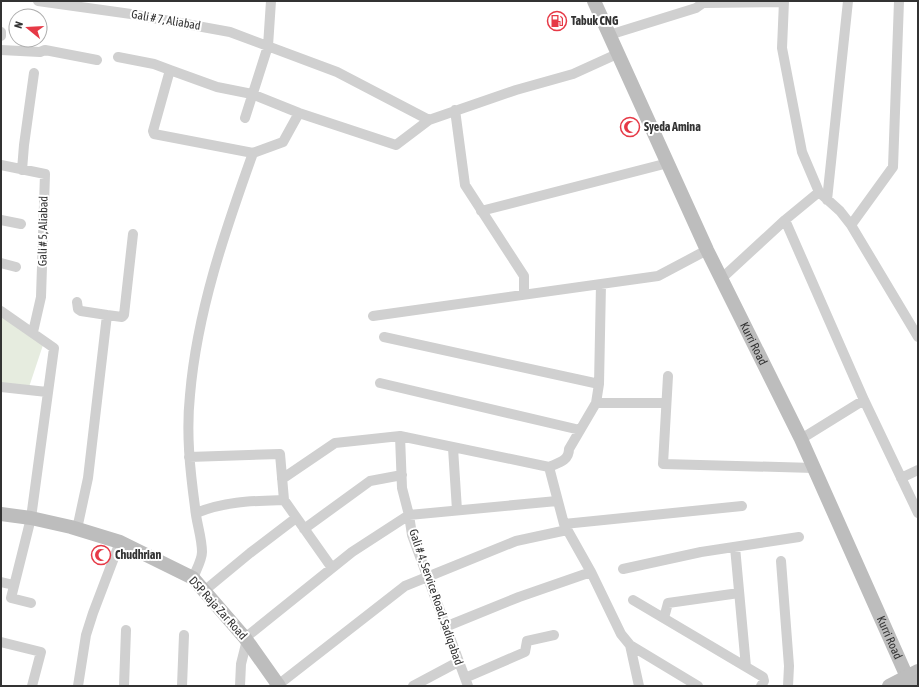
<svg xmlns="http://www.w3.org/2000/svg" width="919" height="687" font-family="'Asap Condensed',sans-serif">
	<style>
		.green { fill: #e6ecdf }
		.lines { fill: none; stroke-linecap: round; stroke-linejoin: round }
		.street { stroke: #d0d0d0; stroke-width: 10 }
		.secondary { stroke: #bdbdbd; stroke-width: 14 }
		.labels { text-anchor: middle; stroke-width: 4; stroke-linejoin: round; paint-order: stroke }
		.street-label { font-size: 12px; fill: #333; stroke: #fff }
		.poi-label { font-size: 12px; font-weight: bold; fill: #333; stroke: #fff; text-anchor: start }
	</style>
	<rect width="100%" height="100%" fill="#fff"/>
	<path class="green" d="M 1,315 L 43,345 L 29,387 L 1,385 Z"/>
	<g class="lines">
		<path class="street" d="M 38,1 L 131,14 L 230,32 L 337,72 L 429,120
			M 784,1 L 782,48 L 802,152 L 819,192
			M 1,32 L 1,36
			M 609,35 L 696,8 L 703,3 L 784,2
			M 1,50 L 40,52 L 45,50 L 97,60
			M 118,57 L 154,64 L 170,70
			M 455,110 L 465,185 L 524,276 L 524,295
			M 299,113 L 283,142 L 253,153 L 154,134 L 153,131 L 170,70 L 217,87 L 252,94 L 299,113 L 396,145 L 429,120 L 516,90 L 573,74 L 617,54
			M 245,118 L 268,46 L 271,1
			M 1,165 L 45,174 L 41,297 L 33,332
			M 22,170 L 24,145 L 34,73
			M 827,200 L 848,1
			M 481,211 L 668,163
			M 1,220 L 21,224
			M 785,220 L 864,400
			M 851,225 L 893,167 L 899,1
			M 1,263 L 16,267
			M 721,279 L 785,220 L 819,192 L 840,211 L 851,225 L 918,337
			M 601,284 L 599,384 L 596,403 L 666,403
			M 77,302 L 78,309 L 81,311 L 107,315
			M 1,311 L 54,348 L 31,518 L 11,598 L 31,603
			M 373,316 L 658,276 L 707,250
			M 384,337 L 599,384
			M 668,376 L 663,464 L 814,468
			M 380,383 L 580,430
			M 1,387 L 47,392
			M 400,436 L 402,488 L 409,515 L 412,535 L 468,686
			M 801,439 L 864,400 L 918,513
			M 453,448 L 457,510
			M 189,457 L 280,454 L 284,500 L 332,568
			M 549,467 L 564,524 L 591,572
			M 901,478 L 918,470
			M 282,479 L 335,443 L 400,436 L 549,467 C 558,463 569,461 569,449 L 596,403
			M 196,513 C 226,501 252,501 284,500
			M 564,524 L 742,506
			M 77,529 L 88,478 L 107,315 L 122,317 L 124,315 L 133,234
			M 304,529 L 370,481 L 402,475
			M 735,547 L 746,667
			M 781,561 L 789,666 L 788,686
			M 623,569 L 701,552 L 799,537
			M 193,578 C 196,570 202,560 202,552 C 202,537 196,522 195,507 C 190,470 186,433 190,395 C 197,312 225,231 253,153
			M 1,582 L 14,585
			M 204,591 L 250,553 L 296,518
			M 633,600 L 763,677 L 764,681 L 761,686
			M 664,618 L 668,603 L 739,593
			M 445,627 L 519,597 L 591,572 L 621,634 L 630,645 L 639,686
			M 245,638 L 352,552 L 409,515 L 557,501
			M 1,642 L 41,652 L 32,686
			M 630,645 L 698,686
			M 465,678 L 525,652 L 527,641 L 554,635
			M 278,685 L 405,586 L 516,541 L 567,530
			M 78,686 L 86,635 L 93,613 L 120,542
			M 124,686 L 126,630
			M 182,686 L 184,635
			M 240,686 L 241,664 L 247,640
			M 413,686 L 458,662"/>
		<g class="secondary">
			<path id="s1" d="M 594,1 L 707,250 L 801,439 L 907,677 L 913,686"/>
			<path d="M 1,514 L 31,518 L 71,527 L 120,542 L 193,578 L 245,638 L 279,686"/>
			<path d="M 889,686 L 918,671"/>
		</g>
	</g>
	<defs>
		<g id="fuel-ring" transform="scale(1)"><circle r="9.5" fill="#fff" stroke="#e63946" stroke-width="1.5"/><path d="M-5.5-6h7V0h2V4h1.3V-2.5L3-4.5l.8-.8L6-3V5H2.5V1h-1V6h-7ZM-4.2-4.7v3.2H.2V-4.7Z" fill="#e63946"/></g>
		<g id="mosque-ring" transform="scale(1)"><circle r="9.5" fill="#fff" stroke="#e63946" stroke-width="1.5"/><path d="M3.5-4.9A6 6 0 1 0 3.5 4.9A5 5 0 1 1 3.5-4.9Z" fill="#e63946"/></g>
	</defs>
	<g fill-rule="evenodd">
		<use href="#fuel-ring" x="557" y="21"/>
		<use href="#mosque-ring" x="630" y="127"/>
		<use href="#mosque-ring" x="101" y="555"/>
	</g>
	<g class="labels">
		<g class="street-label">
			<text transform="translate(166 20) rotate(10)" y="4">Gali # 7, Aliabad</text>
			<text transform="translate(43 231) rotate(-89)" y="4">Gali # 5, Aliabad</text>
			<text dy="4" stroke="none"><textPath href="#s1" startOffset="378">Kurri Road</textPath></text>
			<text transform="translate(436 597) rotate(71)" y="4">Gali # 4, Service Road, Sadiqabad</text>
			<text transform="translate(218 608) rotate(48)" y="4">DSP Raja Zar Road</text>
			<text dy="4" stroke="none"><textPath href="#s1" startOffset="702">Kurri Road</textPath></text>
		</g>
		<g class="poi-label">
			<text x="571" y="25">Tabuk CNG</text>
			<text x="644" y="131">Syeda Amina</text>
			<text x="115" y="559">Chudhrian</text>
		</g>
	</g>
	<rect width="919" height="687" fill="none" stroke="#333333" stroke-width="4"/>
	<g transform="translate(28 28) rotate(288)"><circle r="19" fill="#ffffff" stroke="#adadad"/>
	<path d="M0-3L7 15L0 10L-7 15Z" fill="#e63946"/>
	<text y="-6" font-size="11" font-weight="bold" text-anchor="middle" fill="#333333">N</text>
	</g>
</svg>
